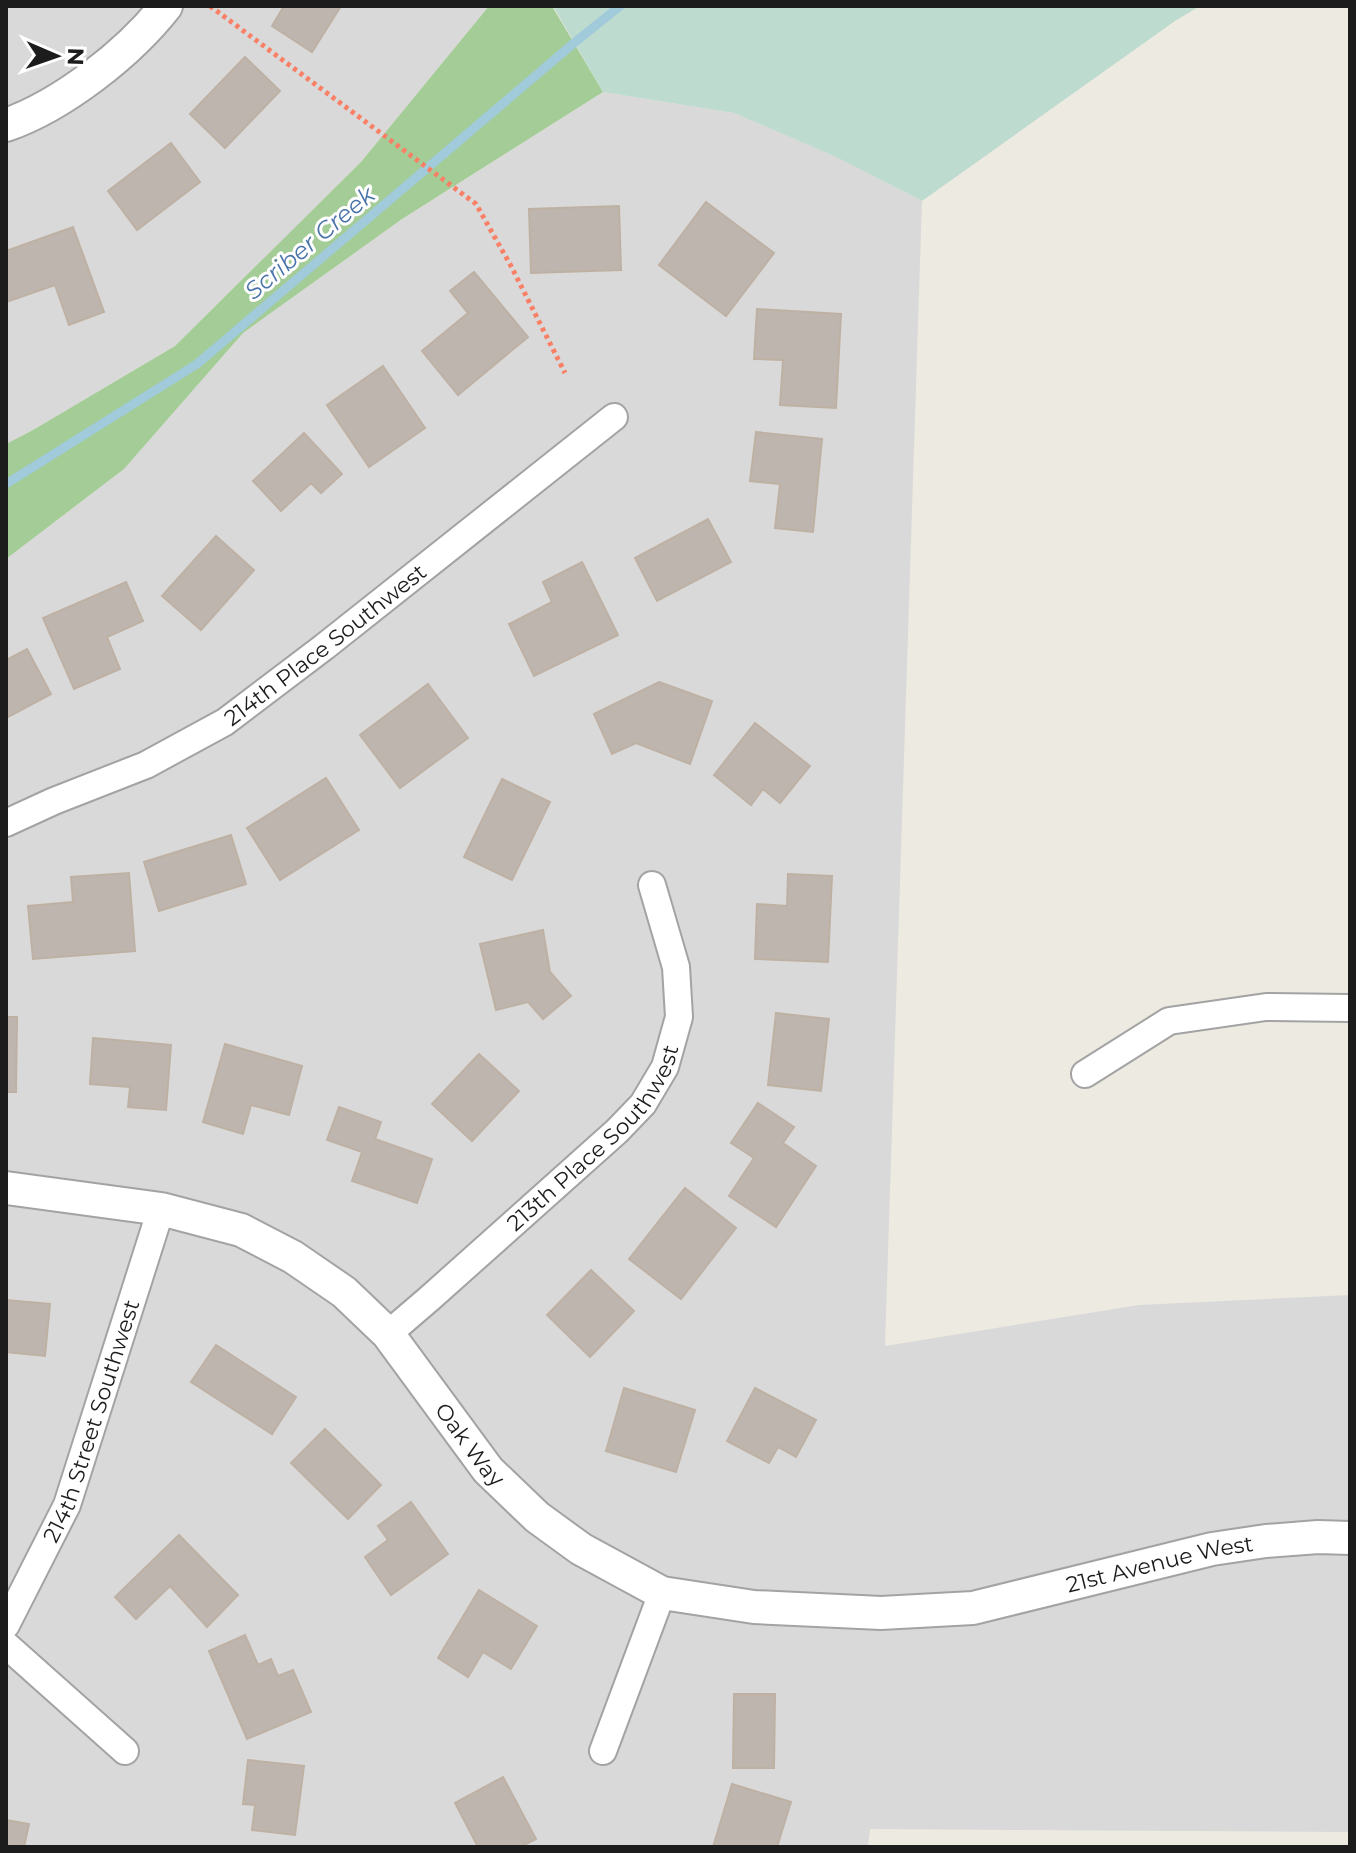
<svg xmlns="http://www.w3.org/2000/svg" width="1356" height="1853" font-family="Montserrat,sans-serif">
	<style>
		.residential { fill: #dad9d9 }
		.forest { fill: #a3cc96 }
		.wetland { fill: #bedbd0 }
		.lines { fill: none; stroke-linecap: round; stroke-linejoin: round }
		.stream { stroke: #a1cadb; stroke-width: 9 }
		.building { fill: #beb6ae; stroke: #beb1a4; stroke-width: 2 }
		.minor-casing { stroke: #a3a3a3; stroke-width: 30 }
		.tertiary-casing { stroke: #a3a3a3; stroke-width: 36 }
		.path { stroke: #f88067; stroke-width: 5; stroke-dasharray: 4 4; stroke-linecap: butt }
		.minor { stroke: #fff; stroke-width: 26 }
		.tertiary { stroke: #fff; stroke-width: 32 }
		.labels { text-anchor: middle; stroke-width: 6; stroke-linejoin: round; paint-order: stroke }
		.street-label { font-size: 22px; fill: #1c1c1c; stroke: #fff }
		.water-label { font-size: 24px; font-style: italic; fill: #4a74a9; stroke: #fff }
	</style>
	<rect width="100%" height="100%" fill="#edeae1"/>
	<path class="residential" d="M 6,6 L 489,6 L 361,162 L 175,346 L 33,430 L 6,444 Z
		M 603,92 L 734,113 L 836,157 L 922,201 L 885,1346 L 1139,1305 L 1350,1295 L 1350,1832 L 870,1829 L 868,1847 L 6,1847 L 6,559 L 124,469 L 243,333 L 402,219 Z"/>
	<path class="forest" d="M 489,6 L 552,6 L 603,92 L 402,219 L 243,333 L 124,469 L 6,559 L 6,444 L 33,430 L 175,346 L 361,162 Z"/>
	<path class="wetland" d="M 553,6 L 1200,6 L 1175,21 L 922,201 L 836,157 L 734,113 L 603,92 Z"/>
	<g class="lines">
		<path class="stream" d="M 6,484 L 197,364 L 574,43 L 620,6"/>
	</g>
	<path class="building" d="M 284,6 L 341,6 L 312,52 L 272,26 Z
		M 245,57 L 280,91 L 225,148 L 190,114 Z
		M 171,143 L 200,182 L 137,230 L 108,191 Z
		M 706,202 L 774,253 L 726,316 L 659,265 Z
		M 619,206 L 621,270 L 531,273 L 529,209 Z
		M 73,227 L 104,312 L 69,325 L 55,285 L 6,302 L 6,251 Z
		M 474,272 L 528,337 L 458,395 L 422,351 L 468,313 L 450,291 Z
		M 757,309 L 841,314 L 836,408 L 780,405 L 783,360 L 754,359 Z
		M 383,366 L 425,428 L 369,467 L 327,405 Z
		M 756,432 L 822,439 L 813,532 L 775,528 L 780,484 L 750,481 Z
		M 304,433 L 342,474 L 321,493 L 311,483 L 281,511 L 253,481 Z
		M 708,519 L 731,562 L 657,601 L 635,558 Z
		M 216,536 L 254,570 L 201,630 L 162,596 Z
		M 582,562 L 618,635 L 534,676 L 509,624 L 552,602 L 543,582 Z
		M 126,582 L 143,621 L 107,637 L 120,669 L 74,689 L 43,618 Z
		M 27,649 L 51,694 L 6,718 L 6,660 Z
		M 659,682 L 712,701 L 690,764 L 636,743 L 612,754 L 594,714 Z
		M 428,684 L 468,738 L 400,788 L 360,735 Z
		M 755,723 L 810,766 L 780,803 L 763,789 L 751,805 L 714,775 Z
		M 326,778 L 359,830 L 280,880 L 247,828 Z
		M 502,779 L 550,802 L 512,880 L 464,857 Z
		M 231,835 L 246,884 L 159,911 L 144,862 Z
		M 129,873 L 135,951 L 33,959 L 28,906 L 73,902 L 71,877 Z
		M 788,874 L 832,876 L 828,962 L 755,959 L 757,904 L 787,906 Z
		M 543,930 L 550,972 L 571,996 L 543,1019 L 528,1002 L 496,1010 L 480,944 Z
		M 776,1013 L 829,1019 L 821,1091 L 768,1085 Z
		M 6,1017 L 17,1017 L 16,1092 L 6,1092 Z
		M 93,1038 L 171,1045 L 166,1110 L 128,1107 L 130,1087 L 90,1084 Z
		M 225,1044 L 302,1066 L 289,1115 L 251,1105 L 243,1134 L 203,1122 Z
		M 479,1054 L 519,1091 L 472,1141 L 432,1104 Z
		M 758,1103 L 794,1127 L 783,1143 L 816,1166 L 776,1227 L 729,1196 L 754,1158 L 731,1143 Z
		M 339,1107 L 381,1122 L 375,1139 L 432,1159 L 417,1203 L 352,1181 L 362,1152 L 327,1140 Z
		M 685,1188 L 736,1228 L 681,1299 L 629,1259 Z
		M 591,1270 L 634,1311 L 590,1357 L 547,1315 Z
		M 6,1300 L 50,1304 L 45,1356 L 6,1352 Z
		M 216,1345 L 296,1397 L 272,1434 L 191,1382 Z
		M 624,1388 L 695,1410 L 676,1472 L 606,1451 Z
		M 755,1388 L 816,1420 L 796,1457 L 778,1447 L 769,1463 L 727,1441 Z
		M 325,1429 L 381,1485 L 348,1519 L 291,1463 Z
		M 411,1502 L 448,1554 L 391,1595 L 365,1557 L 388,1540 L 378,1526 Z
		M 179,1535 L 238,1595 L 207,1627 L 170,1586 L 136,1619 L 115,1597 Z
		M 479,1590 L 537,1626 L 511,1669 L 483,1652 L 468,1677 L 438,1658 Z
		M 245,1635 L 258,1665 L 271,1659 L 278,1676 L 293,1670 L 311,1712 L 247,1739 L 209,1651 Z
		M 734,1694 L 775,1694 L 774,1768 L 733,1768 Z
		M 248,1760 L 304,1766 L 295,1835 L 252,1830 L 255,1805 L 243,1804 Z
		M 503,1777 L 536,1839 L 520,1847 L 478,1847 L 455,1803 Z
		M 732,1784 L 791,1802 L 777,1847 L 713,1847 Z
		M 6,1820 L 29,1824 L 24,1847 L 6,1847 Z"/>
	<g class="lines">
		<g class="minor-casing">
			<g id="minor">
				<path id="s1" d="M 6,823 L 54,801 L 146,765 L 225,722 L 324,647 L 614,417"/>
				<path d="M 1085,1074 L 1169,1021 L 1266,1007 L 1350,1008"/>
				<path id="s2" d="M 388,1334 L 430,1298 L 617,1131 L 643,1104 L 665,1067 L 679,1017 L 676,967 L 652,885"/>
				<path id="s3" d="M 6,1625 L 67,1505 L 161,1209"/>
				<path d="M 6,1645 L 125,1751"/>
				<path d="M 603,1751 L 662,1593"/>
			</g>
		</g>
		<g class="tertiary-casing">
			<g id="tertiary">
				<path d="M 6,125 C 63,105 129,53 166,6"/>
				<path id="s4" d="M 6,1188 L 161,1209 L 241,1230 L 293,1257 L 344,1292 L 388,1334 L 488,1470 L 537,1517 L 581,1549 L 662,1593 L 754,1607 L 881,1613 L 973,1608 L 1212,1549 L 1266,1541 L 1318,1537 L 1350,1538"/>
			</g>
		</g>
		<path class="path" d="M 210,6 L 476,204 L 511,266 L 565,373"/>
		<use href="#minor" class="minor"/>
		<use href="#tertiary" class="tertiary"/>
	</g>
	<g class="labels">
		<g class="street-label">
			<text dy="8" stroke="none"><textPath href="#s1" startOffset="368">214th Place Southwest</textPath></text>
			<text dy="8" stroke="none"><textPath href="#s2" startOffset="286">213th Place Southwest</textPath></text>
			<text dy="8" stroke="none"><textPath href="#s3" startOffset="222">214th Street Southwest</textPath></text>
			<text dy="8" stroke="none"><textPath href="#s4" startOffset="558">Oak Way</textPath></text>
			<text dy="8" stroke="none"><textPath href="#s4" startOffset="1308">21st Avenue West</textPath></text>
		</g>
		<g class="water-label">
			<text transform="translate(310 243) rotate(-40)" y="8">Scriber Creek</text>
		</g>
	</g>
	<rect width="1356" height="1853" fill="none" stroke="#1c1c1c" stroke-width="16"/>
	<g transform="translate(56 56) rotate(92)" stroke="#ffffff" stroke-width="6" paint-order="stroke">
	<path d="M0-6L14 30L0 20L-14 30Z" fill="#1c1c1c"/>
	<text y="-12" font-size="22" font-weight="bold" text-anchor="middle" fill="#1c1c1c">N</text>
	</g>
</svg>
